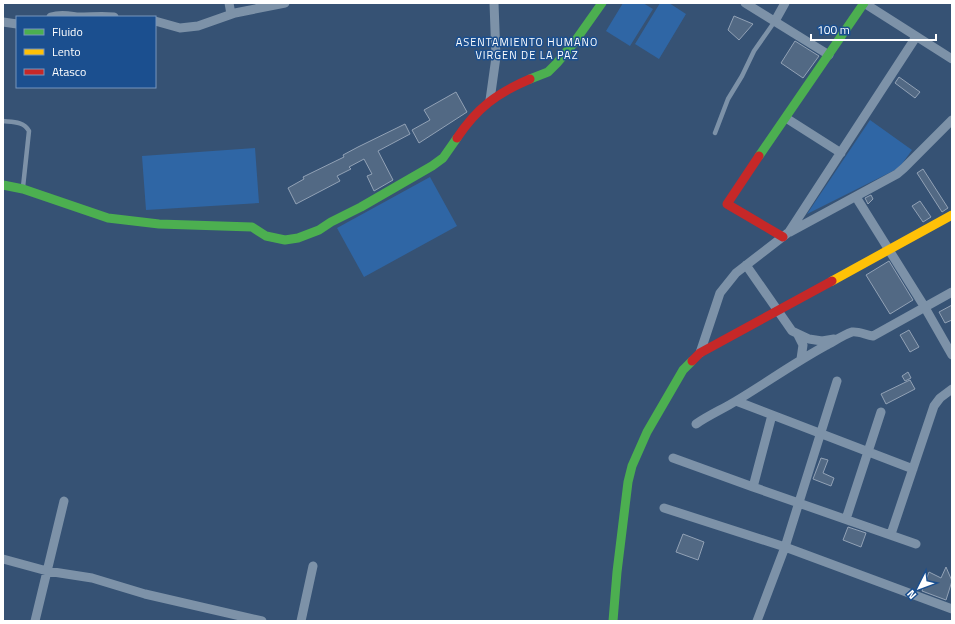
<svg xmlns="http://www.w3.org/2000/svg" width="955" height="624" font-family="'Titillium Web',sans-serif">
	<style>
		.green { fill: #2f66a5 }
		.building { fill: #526984; stroke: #92a2b6 }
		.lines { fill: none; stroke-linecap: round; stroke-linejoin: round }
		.lane { stroke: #7d92a8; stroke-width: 4.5 }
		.street { stroke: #7d92a8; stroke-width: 9 }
		.fast { stroke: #4caf50; stroke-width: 9 }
		.slow { stroke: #ffc107; stroke-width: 9 }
		.jam { stroke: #c62828; stroke-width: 9 }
		.labels { text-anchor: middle; stroke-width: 3; stroke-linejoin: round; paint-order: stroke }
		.neighbourhood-label { font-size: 11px; letter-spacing: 1px; fill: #fff; stroke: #1b4f8f }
	</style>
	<rect width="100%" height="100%" fill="#365274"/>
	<path class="green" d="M 623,3 L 643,3 L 653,9 L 630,46 L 606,31 Z
		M 660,3 L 669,3 L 686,14 L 659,59 L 635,44 Z
		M 870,120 L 912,150 L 899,168 L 807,214 Z
		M 255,148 L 259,203 L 146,210 L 142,156 Z
		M 430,177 L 457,226 L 364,277 L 337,228 Z"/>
	<path class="building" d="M 734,16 L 753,24 L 739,40 L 728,30 Z
		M 795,41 L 819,56 L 803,78 L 781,63 Z
		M 899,77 L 920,92 L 915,98 L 895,83 Z
		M 456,92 L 467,112 L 419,143 L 412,130 L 430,120 L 424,110 Z
		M 405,124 L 410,134 L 378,151 L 393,180 L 374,191 L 367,176 L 372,174 L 364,159 L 349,167 L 351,169 L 337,176 L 340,181 L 296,204 L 288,188 L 304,179 L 303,177 L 344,157 L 343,155 L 358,147 Z
		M 923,169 L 948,208 L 942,212 L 917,173 Z
		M 871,195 L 873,199 L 868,204 L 865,198 Z
		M 920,201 L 931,217 L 923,222 L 912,206 Z
		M 889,261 L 913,300 L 890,314 L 866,275 Z
		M 952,305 L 952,320 L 945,323 L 939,312 Z
		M 909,330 L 919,347 L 910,352 L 900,335 Z
		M 908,372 L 911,378 L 905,381 L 902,376 Z
		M 910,380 L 915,389 L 886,404 L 881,394 Z
		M 821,458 L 828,460 L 823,473 L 834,478 L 831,486 L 813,479 Z
		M 848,527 L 866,533 L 861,547 L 843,540 Z
		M 683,534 L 704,542 L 698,560 L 676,552 Z
		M 946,567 L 952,581 L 946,600 L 922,591 L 929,572 L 941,578 Z"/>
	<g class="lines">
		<path class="lane" d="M 3,121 C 12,122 24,121 29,131 L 23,187
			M 715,133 L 728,99 L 742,76 L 754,51 L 775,21"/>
		<path class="street" d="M 229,3 L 231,14
			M 745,3 L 829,55
			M 864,3 L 952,59
			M 51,17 C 61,14 69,16 79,17 C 91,17 102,16 114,17
			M 155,21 L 180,28 L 198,26 L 235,13 L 285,3
			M 775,21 L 785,3
			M 3,22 L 17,24
			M 490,100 L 496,57 L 494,3
			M 786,118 L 841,153
			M 856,197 L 924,306 L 952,355
			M 790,232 L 897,174 L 904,168 L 952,120
			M 746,265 L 792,331 L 809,339 L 822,341 L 834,339
			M 798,335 L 803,345 L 801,359
			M 700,353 L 720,293 L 736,273 L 789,232 L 916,37
			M 736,401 L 913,469
			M 696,424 C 709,415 723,409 736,401 C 766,383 794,363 825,346 C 833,342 843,335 852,332 C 858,331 866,335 873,336 L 952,292
			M 673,458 L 753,487 L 916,544
			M 753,487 L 772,415
			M 664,508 L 785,547 L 952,609
			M 846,519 L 881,412
			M 891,534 L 934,406 L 940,398 L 952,389
			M 3,559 L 47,571 L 92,578 L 145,594 L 262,621
			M 35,621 L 64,501
			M 301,621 L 313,566
			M 757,621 L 785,547 L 837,381"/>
		<path class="fast" d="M 530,79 L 548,72 L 557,63 L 573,44 L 602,3
			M 759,156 L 864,3
			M 3,185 L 23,189 L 108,218 L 159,224 L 252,227 L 266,236 L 285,240 L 298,238 L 319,230 L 331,222 L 361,207 L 432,166 L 443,158 L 457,138
			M 613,621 L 617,572 L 628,482 L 632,466 L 647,432 L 683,370 L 692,361"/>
		<path class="slow" d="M 832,281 L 952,215"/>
		<path class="jam" d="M 457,138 C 477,108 497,93 530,79
			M 759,156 L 727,204 L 783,237
			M 692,361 L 700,353 L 832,281"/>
	</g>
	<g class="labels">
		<g class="neighbourhood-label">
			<text x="527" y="46">ASENTAMIENTO HUMANO<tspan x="527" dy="13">VIRGEN DE LA PAZ</tspan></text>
		</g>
	</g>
	<rect width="955" height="624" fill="none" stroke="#ffffff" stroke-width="8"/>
	<rect x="16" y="16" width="140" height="72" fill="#1b4f8f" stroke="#7695bc"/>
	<rect x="24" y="29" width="20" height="6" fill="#4caf50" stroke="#7695bc"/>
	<text x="52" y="36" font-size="12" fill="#ffffff">Fluido</text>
	<rect x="24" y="49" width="20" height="6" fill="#ffc107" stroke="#7695bc"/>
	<text x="52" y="56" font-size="12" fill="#ffffff">Lento</text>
	<rect x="24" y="69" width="20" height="6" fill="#c62828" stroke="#7695bc"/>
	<text x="52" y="76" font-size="12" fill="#ffffff">Atasco</text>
	<g transform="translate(919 588) rotate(228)" stroke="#1b4f8f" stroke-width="3" paint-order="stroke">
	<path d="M0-3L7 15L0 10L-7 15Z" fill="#ffffff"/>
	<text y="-6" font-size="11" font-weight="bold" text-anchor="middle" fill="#ffffff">N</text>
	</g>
	<path d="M811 34v6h125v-6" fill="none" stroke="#ffffff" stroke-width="2"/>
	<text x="817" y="34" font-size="12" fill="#ffffff" stroke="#1b4f8f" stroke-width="3" paint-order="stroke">100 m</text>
</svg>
